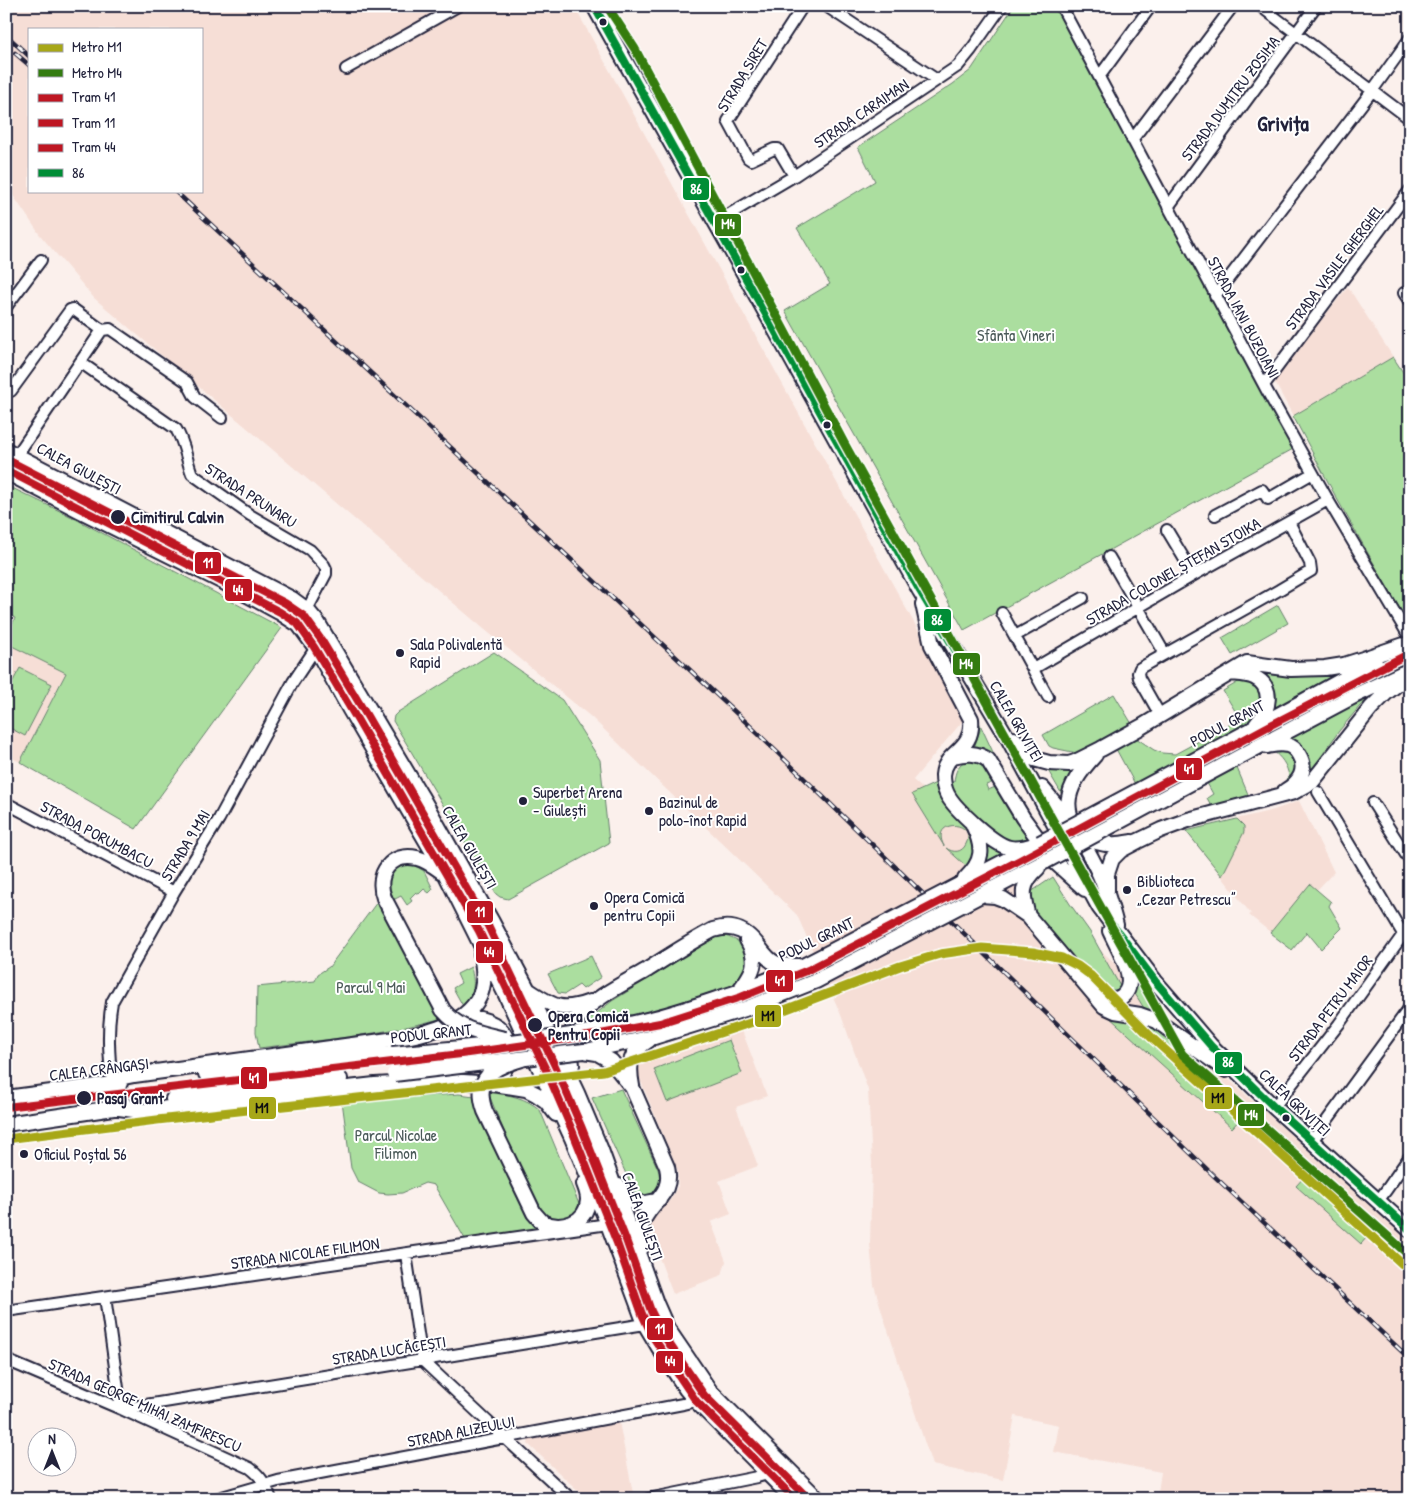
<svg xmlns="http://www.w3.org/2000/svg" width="1416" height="1505" font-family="'Patrick Hand',sans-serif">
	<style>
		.built { fill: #f6ded6; fill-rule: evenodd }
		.green { fill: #abde9f; stroke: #66806d }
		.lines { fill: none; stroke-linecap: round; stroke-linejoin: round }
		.minor-casing { stroke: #22223b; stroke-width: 14 }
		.major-casing { stroke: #22223b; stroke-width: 18 }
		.minor { stroke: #fff; stroke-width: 10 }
		.major { stroke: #fff; stroke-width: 14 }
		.rail-casing { stroke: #22223b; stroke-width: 4.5 }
		.rail { stroke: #fff; stroke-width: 2.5; stroke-dasharray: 8; stroke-linecap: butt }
		.major-bridge-casing { stroke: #22223b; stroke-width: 18; stroke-linecap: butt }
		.major-bridge { stroke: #fff; stroke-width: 14 }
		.bus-1-casing { stroke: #fff; stroke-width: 11 }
		.bus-1 { stroke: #008d36; stroke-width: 8 }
		.tram-1-casing { stroke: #fff; stroke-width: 11 }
		.tram-2-casing { stroke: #fff; stroke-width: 11 }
		.tram-3-casing { stroke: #fff; stroke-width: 11 }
		.tram-1 { stroke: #be1622; stroke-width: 8 }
		.tram-2 { stroke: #be1622; stroke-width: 8 }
		.tram-3 { stroke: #be1622; stroke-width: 8 }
		.metro-1-casing { stroke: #fff; stroke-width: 12 }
		.metro-2-casing { stroke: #fff; stroke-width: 12 }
		.metro-1 { stroke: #a7a718; stroke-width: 9 }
		.metro-2 { stroke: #347c11; stroke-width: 9 }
		.bus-dot { fill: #22223b; stroke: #fff; stroke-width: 2 }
		.labels { text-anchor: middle; stroke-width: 4; stroke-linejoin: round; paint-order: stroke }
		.street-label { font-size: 16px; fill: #22223b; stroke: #fff }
		.park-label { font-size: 16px; fill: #4b5a59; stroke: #fff }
		.stop-label { font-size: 16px; font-weight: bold; fill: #22223b; stroke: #fff; text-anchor: start }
		.poi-label { font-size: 16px; fill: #22223b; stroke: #fff; text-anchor: start }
		.district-label { font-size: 21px; font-weight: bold; fill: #22223b; stroke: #fff }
		.line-badge { stroke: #fff; stroke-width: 2 }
		.badge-label { font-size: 14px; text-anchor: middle; font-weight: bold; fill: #fff }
		.pale-badge-label { font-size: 14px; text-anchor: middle; font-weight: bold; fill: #111 }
	</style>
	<rect width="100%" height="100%" fill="#fbf0ec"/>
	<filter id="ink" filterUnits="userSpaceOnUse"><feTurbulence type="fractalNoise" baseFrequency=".02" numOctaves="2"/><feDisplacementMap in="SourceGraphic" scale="10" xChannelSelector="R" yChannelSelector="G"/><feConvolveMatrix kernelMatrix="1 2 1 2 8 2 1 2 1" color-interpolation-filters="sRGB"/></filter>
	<g filter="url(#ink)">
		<path class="built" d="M 6,6 L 574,6 L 966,717 L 913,780 L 1128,975 L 1215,1067 L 1410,1241 L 1410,1499 L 1157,1499 L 1161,1472 L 1054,1452 L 1059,1425 L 1015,1416 L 1003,1480 L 932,1465 L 882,1312 L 874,1285 L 870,1244 L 872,1164 L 868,1090 L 841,1015 L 797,915 L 591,717 L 484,629 L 94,298 L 40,235 L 6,185 ZM 29,29 L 201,29 L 201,191 L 29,191 Z
			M 1348,287 L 1393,357 L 1293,416 L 1273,379 Z
			M 6,643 L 66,673 L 20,762 L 6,755 Z
			M 1299,801 L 1334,872 L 1317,890 L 1331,902 L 1329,906 L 1342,928 L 1321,949 L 1307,932 L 1292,950 L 1249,915 L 1251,914 L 1186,831 L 1274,810 Z
			M 741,1028 L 767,1096 L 736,1107 L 758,1166 L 719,1181 L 731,1214 L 711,1222 L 726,1261 L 722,1275 L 673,1294 L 648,1229 L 650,1221 L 671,1199 L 678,1186 L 678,1171 L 635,1067 Z
			M 619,1422 L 633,1493 L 606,1499 L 586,1498 L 528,1444 L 529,1440 Z"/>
		<path class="green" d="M 1014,6 L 1056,6 L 1293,449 L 964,630 L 785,311 L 830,284 L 797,228 L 875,181 L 858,147 L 953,84 L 971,70 Z
			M 1393,357 L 1410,383 L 1410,627 L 1336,497 L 1293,416 Z
			M 6,485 L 68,515 L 282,628 L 136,829 L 20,762 L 66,673 L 6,643 L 6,636 L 15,618 L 6,613 Z
			M 1278,605 L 1288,623 L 1232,655 L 1222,638 Z
			M 494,652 L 562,700 L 600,760 L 609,843 L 508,899 L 500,897 L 496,894 L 393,721 L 394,716 L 398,712 Z
			M 1353,667 L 1274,710 L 1272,710 L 1251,669 Z
			M 20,668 L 52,684 L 25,736 L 6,726 L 6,694 Z
			M 1240,681 L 1254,681 L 1265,697 L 1254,717 L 1227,734 L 1135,784 L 1116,749 L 1136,738 L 1154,750 L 1162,753 L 1175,754 L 1240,719 L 1223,691 Z
			M 1376,692 L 1360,706 L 1339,731 L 1316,764 L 1306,776 L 1291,741 L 1291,735 Z
			M 1114,694 L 1132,724 L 1077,753 L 1053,748 L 1049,746 L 1043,735 Z
			M 978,720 L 999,765 L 974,748 L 980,730 Z
			M 1286,749 L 1298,765 L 1289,784 L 1286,779 L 1289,776 C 1287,765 1281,757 1273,751 Z
			M 967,760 L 982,760 L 996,781 L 986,785 L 988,790 L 998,786 L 1031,841 L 988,864 L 966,866 L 946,848 C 953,853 962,853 966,844 C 978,820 929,818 944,846 L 912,794 L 938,782 L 954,782 C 955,772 958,764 967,760 Z
			M 1078,765 L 1064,798 L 1046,767 Z
			M 1237,768 L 1250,799 L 1212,807 L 1207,798 L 1213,794 L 1207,783 Z
			M 1237,819 L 1244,826 L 1244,832 L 1222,876 L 1186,831 Z
			M 410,863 L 424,871 L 433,889 L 429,893 L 424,889 L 419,894 L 416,892 L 410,898 L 412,901 L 407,905 L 401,896 L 389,902 L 386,895 L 391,870 L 396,865 Z
			M 1053,877 L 1070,904 L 1090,932 L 1121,988 L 1116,993 L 1105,992 L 1033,911 L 1028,894 Z
			M 1310,884 L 1331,902 L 1329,906 L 1342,928 L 1321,949 L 1307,932 L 1292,950 L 1270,933 Z
			M 377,902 L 427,994 L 443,1018 C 383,1035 321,1040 259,1048 L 256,1032 L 257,987 L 315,981 L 318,974 L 329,967 Z
			M 725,936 C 734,939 741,942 748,949 L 747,971 L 736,984 L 671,1006 L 633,1015 L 582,1025 L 612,1001 L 715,938 Z
			M 591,956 L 601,977 L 583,989 L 579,985 L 565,994 L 558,993 L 548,974 Z
			M 471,967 C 475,986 475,991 463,1006 L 453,988 L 461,983 L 457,974 Z
			M 1138,981 L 1171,1022 L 1169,1024 L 1147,1013 L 1134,992 L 1135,984 Z
			M 1097,1006 L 1146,1021 L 1241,1107 L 1242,1117 L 1232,1128 Z
			M 729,1040 L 742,1073 L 667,1102 L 654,1069 Z
			M 621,1089 L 658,1169 C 661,1178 661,1192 651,1196 C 647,1198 642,1197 638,1198 L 635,1194 L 592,1098 Z
			M 491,1093 C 508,1094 527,1098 540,1110 L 579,1204 L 575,1215 L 553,1222 L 536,1208 L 489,1095 Z
			M 459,1094 L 474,1096 L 537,1231 L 465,1239 L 434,1185 L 425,1183 L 402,1193 L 388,1194 L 379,1193 L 358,1182 L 351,1168 L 342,1101 Z
			M 1306,1175 L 1318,1175 L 1372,1224 L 1372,1231 L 1361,1244 L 1296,1186 Z"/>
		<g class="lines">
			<g class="minor-casing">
				<path id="minor" d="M 826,6 L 937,80
					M 1061,6 L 1267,391 L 1328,500 L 1410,638
					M 1260,6 L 1410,119
					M 346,69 L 458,6
					M 1099,77 L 1151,6
					M 1132,140 L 1233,6
					M 794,176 L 778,149 L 774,149 L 751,160 L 748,158 L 728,121 L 803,6
					M 1168,207 L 1316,6
					M 716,222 L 794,176 L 958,66 L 971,50 L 1002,6
					M 1404,293 L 1410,302
					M 1215,296 L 1372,91 L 1410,38
					M 6,307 L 41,260
					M 102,330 L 110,329 L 187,382 L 195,397 L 222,418
					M 80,362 L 176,429 C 185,443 186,459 192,474 L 250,515 L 310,550 L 324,565 L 326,569 L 326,574 L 299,625
					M 1264,385 L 1410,190
					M 6,392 L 11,391 L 70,310 L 73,309 L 102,330
					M 9,473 L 17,455 L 102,330
					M 1215,515 L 1262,490 L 1268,499 L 1313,473
					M 1167,530 L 1194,575
					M 1109,557 L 1165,654
					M 1002,613 L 1048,697
					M 1015,636 L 1083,598
					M 1033,669 L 1194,575 L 1328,500
					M 1160,715 L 1139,678 L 1138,673 L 1140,668 L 1279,590 L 1311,571 L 1310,563 L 1289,522
					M 1318,792 L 1403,934
					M 6,803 L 174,892
					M 1373,803 L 1410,861
					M 112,1084 C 109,1056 107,1029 112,1002 L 174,892 L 219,819 L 293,682 L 319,643
					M 1274,1107 L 1339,1024 L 1410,925
					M 1312,1141 L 1410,1007
					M 1378,1201 L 1387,1189 L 1410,1156
					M 406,1254 L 422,1360 L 504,1437 L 571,1499
					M 105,1297 L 121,1409 L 645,1324 L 662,1319
					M 6,1311 L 608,1224
					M 6,1360 L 121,1409 L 250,1468 C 262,1477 266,1485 271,1499
					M 215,1499 L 278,1481 L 683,1404 L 696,1401 L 710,1391
					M 648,1499 L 757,1477 L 768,1474 L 781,1462"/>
			</g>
			<g class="major-casing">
				<path id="major" d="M 594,6 L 725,239 L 920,591 L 1009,740 L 1099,907 L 1155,981 L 1211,1046 L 1274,1107 L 1410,1230
					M 6,450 L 292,599 L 307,610 L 318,623 L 421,796 L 492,922 L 528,990 L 577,1093 L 601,1150 L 656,1303 L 667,1328 L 710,1391 L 818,1499
					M 6,472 L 79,510 L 229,585 L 279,612 L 299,625 L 315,647 L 350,710 L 445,873 L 505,993 L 572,1138 L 608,1224 L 645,1324 L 658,1346 L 686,1389 L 696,1401 L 793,1499
					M 923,604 L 932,645 L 971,719 C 974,752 945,750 943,775 C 943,781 944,788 947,794 C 954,808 994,845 1010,848 C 1021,850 1030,846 1040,843
					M 1230,673 C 1238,674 1247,674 1254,677 C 1275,687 1269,711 1256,725
					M 1251,730 L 1375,662
					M 1014,739 L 1034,759 L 1049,763 L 1069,764 L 1075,762 L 1101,749 L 1141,727 L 1247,663 L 1291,669 L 1325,668 L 1344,665 L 1363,659 L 1410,643
					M 1267,746 C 1273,745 1280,743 1287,745 C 1292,746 1296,750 1299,755 C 1308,770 1299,783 1285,791
					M 1256,748 L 1354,696 L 1403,673
					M 1095,755 C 1047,806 1074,820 1098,871 C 1106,888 1111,906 1116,925
					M 953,756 C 966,753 977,752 988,760 L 1023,818 L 1055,862 L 1085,889
					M 1042,788 C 1055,803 1078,835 1097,842 C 1109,846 1120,844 1132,842
					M 965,879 C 984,861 984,848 973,825
					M 959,885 L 1028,849
					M 1107,891 L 1107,874 L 1112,859 L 1121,850 L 1138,841 L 1161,830 L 1188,820 L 1294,792 L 1312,782 L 1371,708 L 1386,693 L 1410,674
					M 981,895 L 995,896 L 1003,899 L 1028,916 L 1104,1006 L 1115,1011 L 1140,1015 L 1157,1021 L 1226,1070
					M 981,895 L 1046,861
					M 384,898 C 375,874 391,852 417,858 C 426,860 434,866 441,871
					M 1028,916 C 1022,895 1020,884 1038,868
					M 528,990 C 553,1006 560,1013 590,1002
					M 738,992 L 798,968
					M 738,992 C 753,973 760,962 747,940
					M 1098,993 L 1106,998 L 1117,999 C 1144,988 1118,949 1110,931
					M 463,1016 C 474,1017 484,1019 493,1024 C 507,1031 513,1050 507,1064 C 504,1072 498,1078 494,1084
					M 590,1050 L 654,1037
					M 584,1051 L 597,1053 L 611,1061 L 632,1087 L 667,1167 C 673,1194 654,1199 644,1219 C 639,1229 640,1241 640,1251
					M 572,1065 C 570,1051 570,1031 577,1019 C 588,1001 628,981 647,970 C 669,956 690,942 713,930 C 728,925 742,928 753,940 C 761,948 765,958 775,963 C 784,967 793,966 803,966
					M 206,1074 L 392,1054
					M 112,1084 L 124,1077 L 134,1075 L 389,1040 C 421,1035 473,1025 482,989 C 485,977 483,965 481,954
					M 632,1086 C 628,1065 629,1052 649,1040
					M 6,1098 L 120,1083
					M 173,1099 L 340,1079
					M 119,1108 L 142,1111 L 151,1110 L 375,1085 L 448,1081 L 494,1084 L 526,1089 L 536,1094 L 546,1101 L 556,1114
					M 6,1124 L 127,1106
					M 619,1186 C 628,1206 639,1206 659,1200
					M 542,1222 C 560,1231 587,1224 588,1200 C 588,1194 586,1189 584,1184"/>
			</g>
			<use href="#minor" class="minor"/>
			<use href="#major" class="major"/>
			<g class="rail-casing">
				<path id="rail" d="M 6,35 L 29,56
					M 15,53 L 29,65
					M 175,191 L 748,724 L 1213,1175 L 1410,1359"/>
			</g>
			<use href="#rail" class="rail"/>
			<g class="major-bridge-casing">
				<path id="major-bridge" d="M 1040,843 L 1251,730
					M 1046,861 L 1256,748
					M 384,898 L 443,1010 C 461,1031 480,1033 505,1039
					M 803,966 L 959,885
					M 654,1037 L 745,1009 L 816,981 L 981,895
					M 392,1054 C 480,1046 570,1040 655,1018 C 683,1011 710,1001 738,992
					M 522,1059 C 493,1067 473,1077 485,1111 L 534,1213 L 542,1222
					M 394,1074 L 584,1051"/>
			</g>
			<use href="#major-bridge" class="major-bridge"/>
			<g class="bus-1-casing">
				<path id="bus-1" d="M 594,6 L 920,591 L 1009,740 L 1099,907 L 1155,981 L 1211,1046 L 1274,1107 L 1410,1230"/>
			</g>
			<use href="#bus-1" class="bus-1"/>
			<g class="tram-1-casing">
				<path id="tram-1" d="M 6,1107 L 461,1054 L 595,1035 L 660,1023 L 741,997 L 808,970 L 1020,860 L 1267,727 L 1410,653"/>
			</g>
			<g class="tram-2-casing">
				<path id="tram-2" d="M 6,459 L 285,603 L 304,616 L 322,641 L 367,716 L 488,926 L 556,1068 L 581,1126 L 626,1240 L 651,1311 L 662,1333 L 704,1395 L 809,1499"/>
			</g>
			<g class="tram-3-casing">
				<path id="tram-3" d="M 6,470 L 280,612 L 297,623 L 314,647 L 358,721 L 479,931 L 547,1072 L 572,1130 L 617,1243 L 642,1314 L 653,1337 L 696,1401 L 795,1499"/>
			</g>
			<use href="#tram-1" class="tram-1"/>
			<use href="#tram-2" class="tram-2"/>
			<use href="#tram-3" class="tram-3"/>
			<g class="metro-1-casing">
				<path id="metro-1" d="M 6,1139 L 157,1120 L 604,1071 L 750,1023 L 900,966 L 940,954 L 982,948 L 1033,952 L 1062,958 L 1078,966 L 1090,975 L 1152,1038 L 1410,1271"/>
			</g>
			<g class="metro-2-casing">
				<path id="metro-2" d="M 607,6 L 635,49 L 844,443 L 1182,1054 L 1410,1256"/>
			</g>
			<use href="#metro-1" class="metro-1"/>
			<use href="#metro-2" class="metro-2"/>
		</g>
	</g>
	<g class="bus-dot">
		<circle cx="603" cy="22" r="4.5"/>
		<circle cx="741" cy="270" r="4.5"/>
		<circle cx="827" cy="425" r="4.5"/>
		<circle cx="118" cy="517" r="8"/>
		<circle cx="400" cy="653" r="5"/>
		<circle cx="523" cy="801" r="5"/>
		<circle cx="649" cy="811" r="5"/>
		<circle cx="1127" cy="890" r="5"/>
		<circle cx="594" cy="906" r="5"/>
		<circle cx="535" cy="1025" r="8"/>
		<circle cx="84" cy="1098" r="8"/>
		<circle cx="1286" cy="1118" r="4.5"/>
		<circle cx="24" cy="1154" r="5"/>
	</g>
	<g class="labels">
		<g class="street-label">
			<text transform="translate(742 75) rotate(-59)" y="6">STRADA SIRET</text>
			<text transform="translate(1230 98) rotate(-53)" y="6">STRADA DUMITRU ZOSIMA</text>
			<text transform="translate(861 113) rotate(-34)" y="6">STRADA CARAIMAN</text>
			<text transform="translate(1334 267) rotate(-53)" y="6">STRADA VASILE GHERGHEL</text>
			<text transform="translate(1244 317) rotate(62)" y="6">STRADA IANI BUZOIANI</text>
			<text transform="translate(79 468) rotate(28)" y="6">CALEA GIULEȘTI</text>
			<text transform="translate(251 495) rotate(33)" y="6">STRADA PRUNARU</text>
			<text transform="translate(1173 571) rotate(-30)" y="6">STRADA COLONEL ȘTEFAN STOIKA</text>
			<text transform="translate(1017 721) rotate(60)" y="6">CALEA GRIVIȚEI</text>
			<text transform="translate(1227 723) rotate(-28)" y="6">PODUL GRANT</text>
			<text transform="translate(97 834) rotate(28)" y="6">STRADA PORUMBACU</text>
			<text transform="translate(185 845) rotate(-59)" y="6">STRADA 9 MAI</text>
			<text transform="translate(470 847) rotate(60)" y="6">CALEA GIULEȘTI</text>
			<text transform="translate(816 939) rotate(-26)" y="6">PODUL GRANT</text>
			<text transform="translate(1330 1008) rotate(-53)" y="6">STRADA PETRU MAIOR</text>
			<text transform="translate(431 1033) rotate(-6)" y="6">PODUL GRANT</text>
			<text transform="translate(99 1069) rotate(-7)" y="6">CALEA CRÂNGAȘI</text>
			<text transform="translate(1295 1102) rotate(43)" y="6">CALEA GRIVIȚEI</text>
			<text transform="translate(643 1216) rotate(70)" y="6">CALEA GIULEȘTI</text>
			<text transform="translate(305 1253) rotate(-8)" y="6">STRADA NICOLAE FILIMON</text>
			<text transform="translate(389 1350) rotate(-9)" y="6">STRADA LUCĂCEȘTI</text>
			<text transform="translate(145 1405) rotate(24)" y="6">STRADA GEORGE MIHAI ZAMFIRESCU</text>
			<text transform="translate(461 1431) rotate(-11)" y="6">STRADA ALIZEULUI</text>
		</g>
		<g class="park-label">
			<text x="1016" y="341">Sfânta Vineri</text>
			<text x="371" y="993">Parcul 9 Mai</text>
			<text x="396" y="1141">Parcul Nicolae<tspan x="396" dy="18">Filimon</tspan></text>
		</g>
		<g class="stop-label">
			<text x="131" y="523">Cimitirul Calvin</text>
			<text x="548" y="1022">Opera Comică<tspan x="548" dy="18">Pentru Copii</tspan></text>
			<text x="97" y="1104">Pasaj Grant</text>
		</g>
		<g class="poi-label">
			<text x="410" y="650">Sala Polivalentă<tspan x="410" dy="18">Rapid</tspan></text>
			<text x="533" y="798">Superbet Arena<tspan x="533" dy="18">- Giulești</tspan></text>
			<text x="659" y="808">Bazinul de<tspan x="659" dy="18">polo-înot Rapid</tspan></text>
			<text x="1137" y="887">Biblioteca<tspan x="1137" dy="18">„Cezar Petrescu”</tspan></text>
			<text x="604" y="903">Opera Comică<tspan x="604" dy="18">pentru Copii</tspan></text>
			<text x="34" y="1160">Oficiul Poștal 56</text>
		</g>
		<g class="district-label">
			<text x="1283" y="131">Grivița</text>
		</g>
	</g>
	<g class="line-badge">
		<rect x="682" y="177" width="28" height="24" rx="5" fill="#008d36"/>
		<rect x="714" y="213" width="28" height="24" rx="5" fill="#347c11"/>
		<rect x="194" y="551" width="28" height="24" rx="5" fill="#be1622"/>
		<rect x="224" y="578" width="29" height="24" rx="5" fill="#be1622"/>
		<rect x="923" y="608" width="29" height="24" rx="5" fill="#008d36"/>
		<rect x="952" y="652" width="29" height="24" rx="5" fill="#347c11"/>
		<rect x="1175" y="757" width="28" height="24" rx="5" fill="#be1622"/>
		<rect x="466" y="900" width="28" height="24" rx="5" fill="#be1622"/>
		<rect x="475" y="940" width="29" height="24" rx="5" fill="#be1622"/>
		<rect x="765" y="969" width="29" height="24" rx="5" fill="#be1622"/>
		<rect x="754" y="1004" width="28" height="24" rx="5" fill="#a7a718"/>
		<rect x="1214" y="1051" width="29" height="24" rx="5" fill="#008d36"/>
		<rect x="240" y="1066" width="28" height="24" rx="5" fill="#be1622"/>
		<rect x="1204" y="1086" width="29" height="24" rx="5" fill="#a7a718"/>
		<rect x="248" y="1096" width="29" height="24" rx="5" fill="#a7a718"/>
		<rect x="1237" y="1103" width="28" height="24" rx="5" fill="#347c11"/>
		<rect x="646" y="1317" width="28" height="24" rx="5" fill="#be1622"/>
		<rect x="655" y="1350" width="29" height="24" rx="5" fill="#be1622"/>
	</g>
	<g class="badge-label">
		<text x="696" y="194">86</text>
		<text x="728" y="229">M4</text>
		<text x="208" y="568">11</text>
		<text x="238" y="595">44</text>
		<text x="937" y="625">86</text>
		<text x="966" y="669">M4</text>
		<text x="1189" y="774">41</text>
		<text x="480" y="917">11</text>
		<text x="489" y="957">44</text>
		<text x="780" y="986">41</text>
		<text x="1228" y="1067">86</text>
		<text x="254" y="1083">41</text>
		<text x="1251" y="1120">M4</text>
		<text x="660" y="1334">11</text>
		<text x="670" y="1366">44</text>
	</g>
	<g class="pale-badge-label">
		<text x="768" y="1021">M1</text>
		<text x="1218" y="1103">M1</text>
		<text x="262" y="1113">M1</text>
	</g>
	<rect width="1416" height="1505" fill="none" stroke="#fff" stroke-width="25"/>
	<rect x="12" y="12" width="1391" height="1480" fill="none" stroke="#22223b" stroke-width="2" filter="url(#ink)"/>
	<rect x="28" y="28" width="175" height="165" fill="#ffffff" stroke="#a7a7b1"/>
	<rect x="38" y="44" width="25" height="8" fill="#a7a718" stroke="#a7a7b1"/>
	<text x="72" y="52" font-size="15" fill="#22223b">Metro M1</text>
	<rect x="38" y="69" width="25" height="8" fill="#347c11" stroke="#a7a7b1"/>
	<text x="72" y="78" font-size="15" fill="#22223b">Metro M4</text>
	<rect x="38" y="94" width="25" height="8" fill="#be1622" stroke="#a7a7b1"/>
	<text x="72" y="102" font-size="15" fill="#22223b">Tram 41</text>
	<rect x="38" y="119" width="25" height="8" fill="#be1622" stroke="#a7a7b1"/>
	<text x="72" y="128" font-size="15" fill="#22223b">Tram 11</text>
	<rect x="38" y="144" width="25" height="8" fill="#be1622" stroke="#a7a7b1"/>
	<text x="72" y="152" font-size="15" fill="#22223b">Tram 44</text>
	<rect x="38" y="169" width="25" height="8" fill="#008d36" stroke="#a7a7b1"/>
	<text x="72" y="178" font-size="15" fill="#22223b">86</text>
	<g transform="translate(52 1452)"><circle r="24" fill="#ffffff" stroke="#a7a7b1"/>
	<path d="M0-4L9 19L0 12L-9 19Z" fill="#22223b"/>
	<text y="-8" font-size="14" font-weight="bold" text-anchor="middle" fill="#22223b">N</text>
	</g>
</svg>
